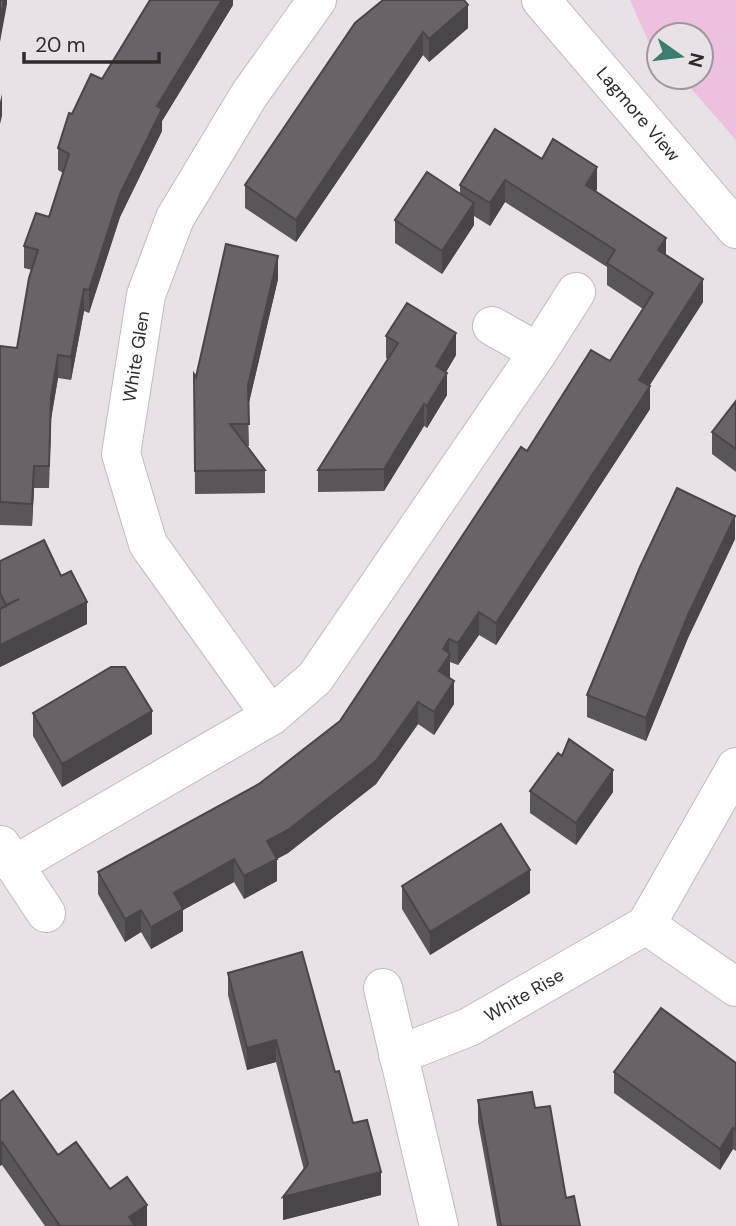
<svg xmlns="http://www.w3.org/2000/svg" width="736" height="1226" font-family="'DM Sans',sans-serif">
	<style>
		.green { fill: #edc0de }
		.lines { fill: none; stroke-linecap: round; stroke-linejoin: round }
		.minor-casing { stroke: #c1bbbf; stroke-width: 40 }
		.minor { stroke: #fff; stroke-width: 38 }
		.wall { fill: #5a5559 }
		.shaded-wall { fill: #4a4548 }
		.building { fill: #696367; stroke: #4a4548; stroke-width: 2 }
		.labels { text-anchor: middle; stroke-width: 7; stroke-linejoin: round; paint-order: stroke }
		.street-label { font-size: 18px; fill: #2d2a2c; stroke: #e8e2e6 }
	</style>
	<rect width="100%" height="100%" fill="#e8e2e6"/>
	<path class="green" d="M 630,0 L 736,0 L 736,140 L 681,77 L 701,77 L 701,35 L 659,35 L 659,51 L 652,43 L 650,45 Z"/>
	<g class="lines">
		<g class="minor-casing">
			<g id="minor">
				<path id="s1" d="M 541,0 L 736,229"/>
				<path d="M 492,326 L 538,352"/>
				<path id="s2" d="M 271,716 L 148,544 L 121,454 L 146,295 L 175,218 L 249,95 L 317,0"/>
				<path d="M 1,845 L 46,913"/>
				<path d="M 14,865 L 271,716 L 315,678 L 538,352 L 576,292"/>
				<path d="M 646,925 L 736,987"/>
				<path d="M 383,988 L 439,1226"/>
				<path id="s3" d="M 398,1055 L 469,1027 L 646,925 L 736,767"/>
			</g>
		</g>
		<use href="#minor" class="minor"/>
	</g>
	<path class="wall" d="M 233,0 L 233,5 L 162,121 L 162,131 L 120,217 L 89,313 L 84,311 L 71,380 L 58,378 L 51,419 L 49,488 L 34,488 L 32,526 L 0,525 L 0,346 L 17,348 L 32,270 L 24,268 L 24,246 L 49,217 L 63,173 L 58,170 L 58,148 L 72,114 L 102,79 Z
		M 355,23 L 468,28 L 429,62 L 423,55 L 296,242 L 245,208 L 245,185 Z
		M 542,159 L 597,189 L 596,192 L 666,255 L 703,302 L 649,386 L 650,409 L 496,645 L 479,635 L 458,665 L 450,662 L 449,678 L 454,704 L 434,735 L 418,724 L 376,784 L 288,853 L 277,859 L 277,881 L 244,899 L 234,882 L 183,910 L 183,931 L 151,949 L 141,932 L 125,942 L 98,894 L 98,872 L 259,784 L 340,721 L 527,451 L 610,361 L 643,309 L 607,285 L 607,267 L 505,202 L 490,226 L 474,216 L 474,225 L 442,274 L 395,243 L 395,220 L 460,194 L 460,185 Z
		M 278,279 L 248,406 L 249,446 L 247,446 L 265,470 L 265,493 L 195,494 L 194,374 L 196,377 Z
		M 386,336 L 456,355 L 446,372 L 447,395 L 427,428 L 424,426 L 384,491 L 318,492 L 318,470 L 388,359 L 386,358 Z
		M 736,401 L 736,472 L 712,454 L 712,432 Z
		M 735,539 L 688,638 L 646,741 L 587,717 L 587,695 Z
		M 0,561 L 61,576 L 87,624 L 0,667 Z
		M 33,713 L 152,734 L 62,787 L 33,736 Z
		M 530,791 L 613,792 L 576,845 L 530,813 Z
		M 402,886 L 530,893 L 430,955 L 402,909 Z
		M 228,973 L 335,1072 L 353,1123 L 381,1195 L 283,1220 L 304,1170 L 276,1062 L 247,1070 L 228,995 Z
		M 736,1063 L 736,1151 L 733,1149 L 720,1170 L 614,1093 L 614,1072 Z
		M 478,1100 L 535,1108 L 566,1198 L 580,1226 L 497,1226 L 478,1122 Z
		M 0,1101 L 58,1155 L 110,1189 L 147,1226 L 45,1226 L 2,1165 Z"/>
	<path class="shaded-wall" d="M 4,0 L 7,0 L 7,4 L 0,42 L 0,19 Z
		M 222,0 L 233,0 L 233,5 L 162,121 L 162,131 L 120,217 L 89,313 L 89,290 L 120,194 L 157,106 Z
		M 468,5 L 468,28 L 429,62 L 429,39 Z
		M 423,32 L 423,55 L 296,242 L 296,220 Z
		M 2,94 L 2,116 L 0,124 L 0,102 Z
		M 597,167 L 597,189 L 586,207 L 586,185 Z
		M 505,180 L 505,202 L 490,226 L 490,203 Z
		M 474,203 L 474,225 L 442,274 L 442,251 Z
		M 666,238 L 666,260 L 658,250 Z
		M 278,256 L 278,279 L 248,407 L 248,385 Z
		M 703,279 L 703,302 L 639,402 L 639,380 Z
		M 84,289 L 84,311 L 71,380 L 71,357 Z
		M 456,333 L 456,355 L 436,389 L 436,366 Z
		M 58,355 L 58,378 L 51,419 L 49,488 L 51,397 Z
		M 447,373 L 447,395 L 427,428 L 427,406 Z
		M 650,386 L 650,409 L 496,645 L 496,623 Z
		M 424,404 L 424,426 L 384,491 L 384,469 Z
		M 34,466 L 34,488 L 32,526 L 32,504 Z
		M 735,516 L 735,539 L 688,638 L 646,741 L 646,718 L 688,615 Z
		M 87,602 L 87,624 L 0,667 L 0,645 Z
		M 479,612 L 479,635 L 458,665 L 458,643 Z
		M 449,639 L 449,656 L 450,654 L 450,677 L 439,693 L 439,671 L 443,649 Z
		M 454,681 L 454,704 L 434,735 L 434,712 Z
		M 418,702 L 418,724 L 376,784 L 288,853 L 267,864 L 267,841 Z
		M 152,711 L 152,734 L 62,787 L 62,764 Z
		M 613,770 L 613,792 L 576,845 L 576,823 Z
		M 234,859 L 234,882 L 183,910 L 183,931 L 151,949 L 151,927 L 174,893 Z
		M 277,859 L 277,881 L 244,899 L 244,876 Z
		M 530,870 L 530,893 L 430,955 L 430,932 Z
		M 141,910 L 141,932 L 125,942 L 125,919 Z
		M 276,1040 L 276,1062 L 247,1070 L 247,1048 Z
		M 733,1128 L 733,1149 L 720,1170 L 720,1149 Z
		M 2,1142 L 2,1165 L 0,1166 L 0,1143 Z
		M 381,1172 L 381,1195 L 283,1220 L 283,1197 Z
		M 147,1205 L 147,1226 L 129,1226 L 129,1217 Z"/>
	<path class="building" d="M 0,0 L 4,0 L 0,19 Z
		M 150,0 L 222,0 L 157,106 L 162,109 L 120,194 L 89,290 L 84,289 L 71,357 L 58,355 L 51,397 L 49,466 L 34,466 L 32,504 L 0,502 L 0,346 L 17,348 L 29,278 L 38,250 L 24,246 L 36,213 L 49,217 L 69,154 L 58,148 L 69,113 L 72,114 L 91,74 L 102,79 Z
		M 383,0 L 464,0 L 468,5 L 429,39 L 423,32 L 296,220 L 245,185 L 355,23 Z
		M 495,129 L 542,159 L 553,139 L 597,167 L 586,185 L 666,238 L 658,250 L 703,279 L 639,380 L 650,386 L 496,623 L 479,612 L 458,643 L 449,639 L 443,649 L 450,654 L 439,671 L 454,681 L 434,712 L 418,702 L 376,761 L 288,830 L 267,841 L 277,859 L 244,876 L 234,859 L 174,893 L 183,909 L 151,927 L 141,910 L 125,919 L 98,872 L 259,784 L 340,721 L 521,447 L 527,451 L 591,350 L 610,361 L 653,293 L 607,263 L 615,250 L 505,180 L 490,203 L 460,185 Z
		M 427,172 L 474,203 L 442,251 L 395,220 Z
		M 226,244 L 278,256 L 248,385 L 249,424 L 230,424 L 265,470 L 195,471 L 194,374 L 196,377 Z
		M 407,303 L 456,333 L 436,366 L 447,373 L 427,406 L 424,404 L 384,469 L 318,470 L 398,343 L 386,336 Z
		M 736,401 L 736,449 L 712,432 Z
		M 677,488 L 735,516 L 688,615 L 646,718 L 587,695 L 640,567 Z
		M 44,540 L 61,576 L 71,571 L 87,602 L 0,645 L 0,609 L 19,599 L 6,605 L 0,593 L 0,561 Z
		M 111,667 L 125,667 L 152,711 L 62,764 L 33,713 Z
		M 569,739 L 613,770 L 576,823 L 530,791 L 558,753 L 562,756 Z
		M 501,824 L 530,870 L 430,932 L 402,886 Z
		M 302,952 L 335,1072 L 339,1071 L 353,1123 L 367,1120 L 381,1172 L 283,1197 L 308,1164 L 276,1040 L 247,1048 L 228,973 Z
		M 661,1008 L 736,1063 L 736,1130 L 733,1128 L 720,1149 L 614,1072 Z
		M 13,1091 L 58,1155 L 76,1142 L 110,1189 L 127,1177 L 147,1205 L 129,1217 L 135,1226 L 60,1226 L 2,1142 L 0,1143 L 0,1101 Z
		M 532,1092 L 535,1108 L 550,1106 L 566,1198 L 574,1196 L 580,1226 L 501,1226 L 478,1100 Z"/>
	<g class="labels">
		<g class="street-label">
			<text dy="6" stroke="none"><textPath href="#s1" startOffset="150">Lagmore View</textPath></text>
			<text dy="6" stroke="none"><textPath href="#s2" startOffset="404">White Glen</textPath></text>
			<text dy="6" stroke="none"><textPath href="#s3" startOffset="140">White Rise</textPath></text>
		</g>
	</g>
	<g transform="translate(680 56) rotate(104)"><circle r="33" fill="#e8e2e6" stroke="#9d989c" stroke-width="2"/>
	<path d="M0-5L12 26L0 18L-12 26Z" fill="#3b7e6f"/>
	<text y="-10" font-size="19" font-weight="bold" text-anchor="middle" fill="#2d2a2c">N</text>
	</g>
	<path d="M24 52v10h135v-10" fill="none" stroke="#2d2a2c" stroke-width="3.5"/>
	<text x="35" y="52" font-size="21" fill="#2d2a2c" stroke="#e8e2e6" stroke-width="5" paint-order="stroke">20 m</text>
</svg>
